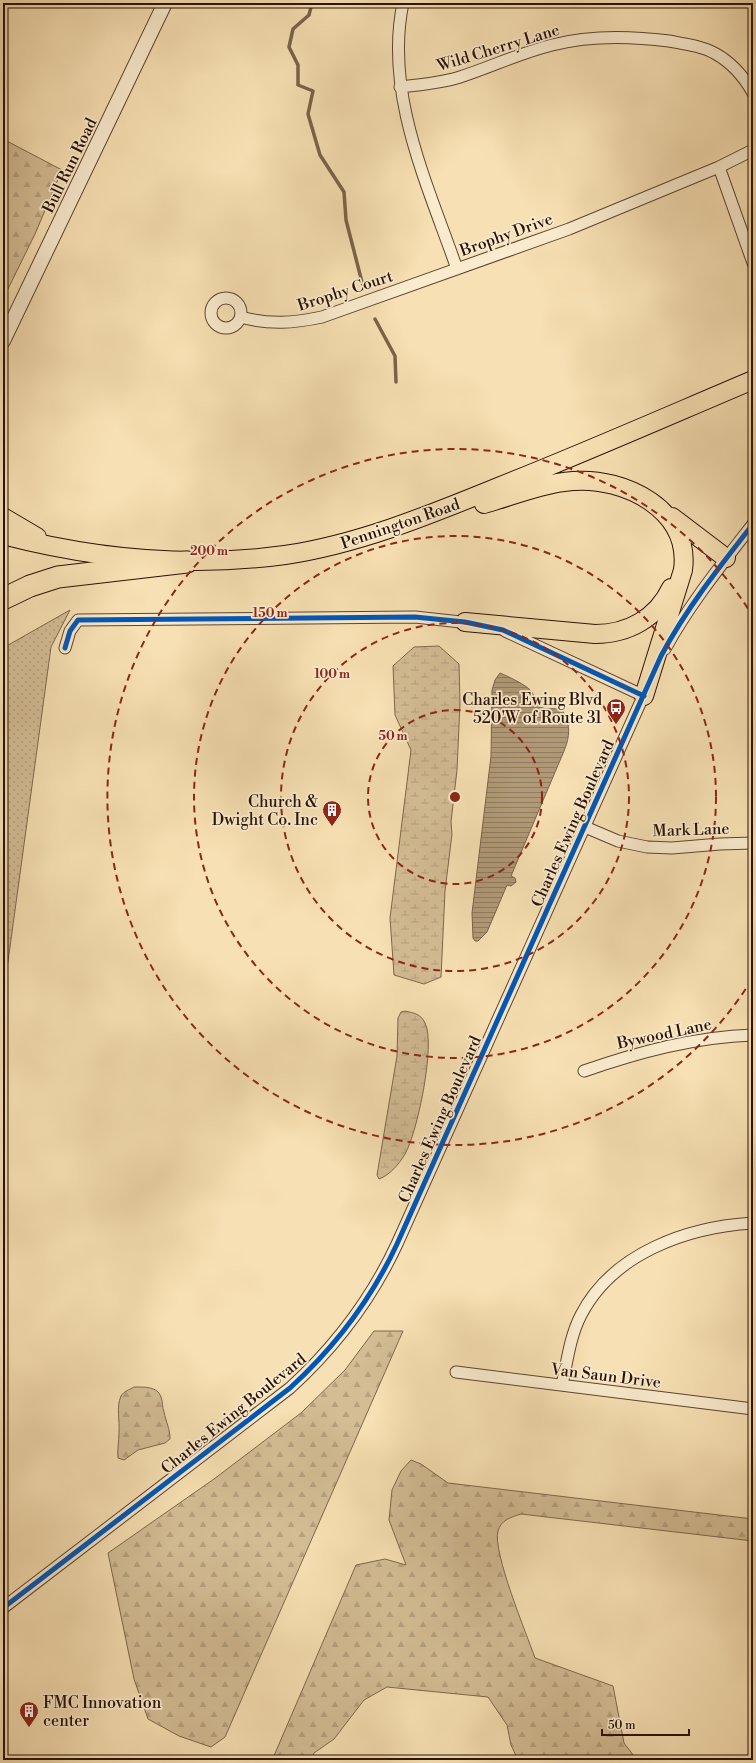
<svg xmlns="http://www.w3.org/2000/svg" width="756" height="1763" font-family="'Libre Bodoni',serif">
	<style>
		.grass { fill: url(#grass-dots); stroke: #7e674c }
		.forest { fill: url(#forest-firs); stroke: #7e674c }
		.wetland { fill: url(#wetland-marsh); stroke: #7e674c }
		.water { fill: url(#water-rules); stroke: #7b634a }
		.lines { fill: none; stroke-linecap: round; stroke-linejoin: round }
		.stream { stroke: #7b634a; stroke-width: 3.5 }
		.minor-casing { stroke: #5c4530; stroke-width: 13 }
		.tertiary-casing { stroke: #5c4530; stroke-width: 16 }
		.primary-casing { stroke: #291104; stroke-width: 20 }
		.motorway-casing { stroke: #291104; stroke-width: 23 }
		.minor { stroke: #faebce; stroke-width: 11 }
		.tertiary { stroke: #faebce; stroke-width: 14 }
		.primary { stroke: #f7e0b3; stroke-width: 18 }
		.motorway { stroke: #f7e0b3; stroke-width: 21 }
		.cycleway-casing { stroke: #faebce; stroke-width: 8 }
		.cycleway { stroke: #0057b8; stroke-width: 5 }
		.ring { fill: none; stroke: #8f2418; stroke-width: 2; stroke-dasharray: 7 5 }
		.labels { text-anchor: middle; stroke-width: 3.5; stroke-linejoin: round; paint-order: stroke }
		.street-label { font-size: 16px; fill: #291104; stroke: #faebce }
		.poi-label { font-size: 16px; fill: #291104; stroke: #faebce; text-anchor: end }
		.centre { fill: #8f2418; stroke: #faebce; stroke-width: 2 }
		.ring-label { font-size: 12px; text-anchor: middle; font-weight: bold; fill: #8f2418; stroke: #faebce; stroke-width: 3.5; stroke-linejoin: round; paint-order: stroke }
	</style>
	<defs>
		<pattern id="grass-dots" width="8" height="8" patternUnits="userSpaceOnUse"><rect width="8" height="8" fill="#d4bd95"/><path d="M2 2h.1M6 6h.1" fill="none" stroke="#b6a17f" stroke-width="1.8" stroke-linecap="round"/></pattern>
		<pattern id="forest-firs" width="22" height="20" patternUnits="userSpaceOnUse"><rect width="22" height="20" fill="#d4bd95"/><path d="M5 1l3.5 6h-7zM16 11l3.5 6h-7z" fill="#b6a17f"/></pattern>
		<pattern id="wetland-marsh" width="20" height="14" patternUnits="userSpaceOnUse"><rect width="20" height="14" fill="#d4bd95"/><path d="M1 5h8M5 5V1M11 12h8M15 12V8" fill="none" stroke="#b6a17f"/></pattern>
		<pattern id="water-rules" width="6" height="5" patternUnits="userSpaceOnUse"><rect width="6" height="5" fill="#b19a78"/><path d="M0 2.5h6" fill="none" stroke="#907c60"/></pattern>
	</defs>
	<rect width="100%" height="100%" fill="#f7e0b3"/>
	<filter id="stains"><feTurbulence type="fractalNoise" baseFrequency=".005" numOctaves="4"/><feColorMatrix values="0 0 0 0 .2 0 0 0 0 .09 0 0 0 0 .02 0 0 0 .5 -.17"/></filter>
	<radialGradient id="worn" r=".72"><stop offset=".6" stop-color="#630" stop-opacity="0"/><stop offset="1" stop-color="#630" stop-opacity=".3"/></radialGradient>
	<path class="grass" d="M 70,610 L 51,647 L 3,998 L 3,648 Z"/>
	<path class="forest" d="M 3,139 L 62,170 L 35,234 L 3,299 Z
		M 374,1331 L 403,1331 L 225,1737 L 211,1747 L 179,1736 L 148,1719 L 134,1679 L 108,1553 L 214,1479 L 301,1413 L 345,1370 Z
		M 134,1387 C 143,1387 158,1386 161,1397 C 163,1402 162,1407 164,1412 C 166,1422 170,1429 170,1439 L 165,1443 L 138,1450 L 124,1460 L 118,1458 C 117,1450 119,1442 119,1433 C 120,1421 116,1407 121,1396 C 124,1391 129,1390 134,1387 Z
		M 411,1460 L 421,1464 L 448,1483 L 753,1519 L 753,1541 L 521,1514 C 511,1517 501,1520 498,1531 C 492,1551 527,1635 535,1658 L 613,1686 L 624,1743 L 637,1760 L 518,1760 L 511,1745 L 507,1725 L 488,1697 L 387,1687 L 364,1700 L 334,1739 L 314,1753 L 311,1760 L 282,1760 L 273,1758 L 356,1565 L 385,1559 L 406,1565 L 389,1520 L 392,1490 L 401,1471 Z"/>
	<path class="wetland" d="M 439,646 L 459,664 L 460,703 L 457,770 L 451,822 L 452,834 L 445,891 L 441,977 L 424,984 L 394,975 L 390,918 L 411,750 L 395,715 L 393,666 L 414,647 Z
		M 405,1011 C 414,1013 421,1014 425,1023 C 436,1044 417,1134 405,1154 C 399,1164 390,1175 379,1179 L 377,1175 L 397,1056 L 398,1018 L 401,1012 Z"/>
	<path class="water" d="M 500,673 C 507,676 527,685 532,692 C 535,697 533,702 538,706 C 546,711 554,707 562,710 C 571,723 570,737 564,751 L 511,876 L 515,878 L 516,882 L 511,886 L 507,885 L 487,932 L 478,941 L 475,941 L 473,938 L 472,913 L 491,756 L 492,690 L 495,680 Z"/>
	<g class="lines">
		<path class="stream" d="M 312,3 L 309,15 L 293,29 L 289,47 L 298,65 L 298,85 L 313,91 L 308,114 L 320,155 L 344,192 L 346,220 L 363,286
			M 375,319 L 395,356 L 396,382"/>
		<g class="minor-casing">
			<path id="minor" d="M 403,3 C 384,94 428,185 457,269
				M 400,87 C 420,85 441,83 460,77 C 491,67 520,53 552,45 C 590,35 630,36 669,41 C 685,44 702,46 716,54 C 732,63 744,77 753,93
				M 719,167 L 753,263
				M211 313a15 15 0 1 1 30 0a15 15 0 1 1-30 0Z
				M 241,317 C 269,325 294,323 322,317 L 569,229 L 719,167 L 753,150
				M 505,631 L 644,696
				M 65,648 L 70,631 L 78,620 L 415,617 L 470,623
				M 665,649 C 689,605 722,564 753,524
				M 585,827 L 618,841 L 647,847 L 672,848 L 720,844 L 753,843
				M 584,1071 C 639,1052 694,1037 753,1035
				M 456,1372 L 753,1409
				M 562,1385 C 567,1362 570,1336 581,1315 C 613,1253 687,1227 753,1223
				M 3,1608 L 290,1388 C 336,1346 371,1300 397,1244 L 646,690"/>
		</g>
		<g class="tertiary-casing">
			<path id="tertiary" d="M 3,341 L 165,3"/>
		</g>
		<g class="primary-casing">
			<path id="primary" d="M 484,504 C 512,496 544,483 573,481 C 625,477 691,510 683,570 L 644,696
				M 3,517 L 37,537
				M 672,517 L 726,558
				M 3,535 C 95,559 190,568 285,555 C 359,544 429,515 498,487 C 584,453 668,416 753,380
				M 465,622 L 595,634 C 628,634 657,618 671,588"/>
		</g>
		<g class="motorway-casing">
			<path id="motorway" d="M 3,599 L 30,586 L 58,577 L 187,562"/>
		</g>
		<use href="#minor" class="minor"/>
		<use href="#tertiary" class="tertiary"/>
		<use href="#primary" class="primary"/>
		<use href="#motorway" class="motorway"/>
		<g class="cycleway-casing">
			<path id="cycleway" d="M 65,648 L 70,631 L 78,620 L 415,617 L 465,622 L 503,630 L 644,696
				M 3,1608 L 290,1388 C 336,1346 371,1300 397,1244 L 661,656 C 686,609 720,566 753,524"/>
		</g>
		<use href="#cycleway" class="cycleway"/>
	</g>
	<g class="ring">
		<circle cx="455" cy="797" r="87"/>
		<circle cx="455" cy="797" r="174"/>
		<circle cx="455" cy="797" r="261"/>
		<path d="M752 979A348 348 0 1 1 752 615"/>
	</g>
	<defs>
		<g id="bus-pin" transform="scale(1)"><path d="M0 17L-7.5 6A9.5 9.5 0 1 1 7.5 6Z" fill="#8f2418" stroke="#faebce"/><path d="M-5-6H5V4H4V6H2V4H-2V6H-4V4H-5ZM-3.5-4V0h7V-4ZM-3.5 1.2v1.5H-2V1.2ZM2 1.2v1.5H3.5V1.2Z" fill="#fff"/></g>
		<g id="building-pin" transform="scale(1)"><path d="M0 17L-7.5 6A9.5 9.5 0 1 1 7.5 6Z" fill="#8f2418" stroke="#faebce"/><path d="M-4-6H4V6H1V3H-1V6H-4ZM-2.5-4.3h1.7v1.8h-1.7ZM.8-4.3h1.7v1.8H.8ZM-2.5-1h1.7V.8h-1.7ZM.8-1h1.7V.8H.8Z" fill="#fff"/></g>
	</defs>
	<g fill-rule="evenodd">
		<use href="#bus-pin" x="616" y="708"/>
		<use href="#building-pin" x="332" y="810"/>
		<use href="#building-pin" x="29" y="1711"/>
	</g>
	<g class="labels">
		<g class="street-label">
			<text transform="translate(498 47) rotate(-17)" y="6">Wild Cherry Lane</text>
			<text transform="translate(69 165) rotate(-64)" y="6">Bull Run Road</text>
			<text transform="translate(506 234) rotate(-20)" y="6">Brophy Drive</text>
			<text transform="translate(345 290) rotate(-18)" y="6">Brophy Court</text>
			<text transform="translate(400 523) rotate(-19)" y="6">Pennington Road</text>
			<text transform="translate(572 823) rotate(-66)" y="6">Charles Ewing Boulevard</text>
			<text transform="translate(691 829) rotate(-2)" y="6">Mark Lane</text>
			<text transform="translate(664 1033) rotate(-12)" y="6">Bywood Lane</text>
			<text transform="translate(439 1119) rotate(-66)" y="6">Charles Ewing Boulevard</text>
			<text transform="translate(606 1375) rotate(7)" y="6">Van Saun Drive</text>
			<text transform="translate(233 1413) rotate(-39)" y="6">Charles Ewing Boulevard</text>
		</g>
		<g class="poi-label">
			<text x="602" y="705">Charles Ewing Blvd<tspan x="602" dy="18">520'W of Route 31</tspan></text>
			<text x="318" y="807">Church &amp;<tspan x="318" dy="18">Dwight Co. Inc</tspan></text>
			<text x="43" y="1708" text-anchor="start">FMC Innovation<tspan x="43" dy="18">center</tspan></text>
		</g>
	</g>
	<circle cx="455" cy="797" r="6" class="centre"/>
	<g class="ring-label">
		<text x="209" y="555">200 m</text>
		<text x="270" y="617">150 m</text>
		<text x="332" y="678">100 m</text>
		<text x="393" y="740">50 m</text>
	</g>
	<rect width="756" height="1763" fill="none" stroke="#f7e0b3" stroke-width="16"/>
	<rect x="4" y="4" width="748" height="1755" fill="none" stroke="#291104" stroke-width="2"/>
	<rect x="8" y="8" width="740" height="1747" fill="none" stroke="#291104"/>
	<path d="M602 1729v6h87v-6" fill="none" stroke="#291104" stroke-width="2"/>
	<text x="608" y="1729" font-size="12" fill="#291104" stroke="#faebce" stroke-width="3" paint-order="stroke">50 m</text>
	<rect width="100%" height="100%" filter="url(#stains)"/>
	<rect width="100%" height="100%" fill="url(#worn)"/>
</svg>
